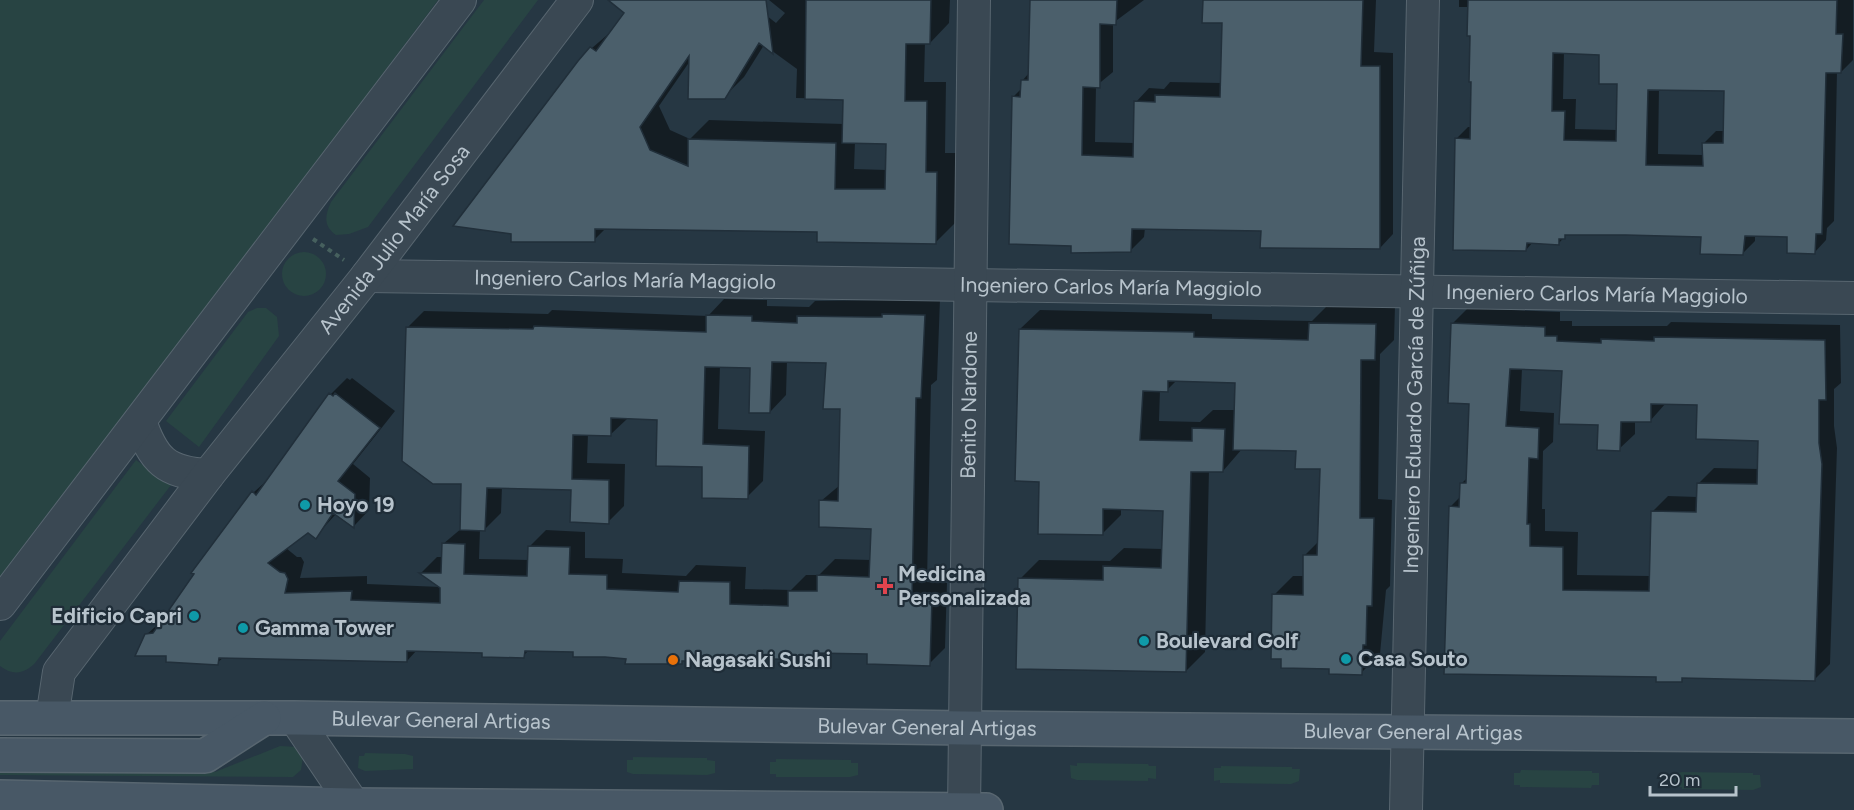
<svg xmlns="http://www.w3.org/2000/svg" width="1854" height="810" font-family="Figtree,sans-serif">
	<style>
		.green { fill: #284443 }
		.shadow { fill: #0007; fill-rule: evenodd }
		.building { fill: #4b5f6b; stroke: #212f3a; stroke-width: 1.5; fill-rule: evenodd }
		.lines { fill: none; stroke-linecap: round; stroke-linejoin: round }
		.minor-casing { stroke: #586670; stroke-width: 34 }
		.secondary-casing { stroke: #586670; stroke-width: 36 }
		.path { stroke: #46605e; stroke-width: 4; stroke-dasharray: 4.5 4.5; stroke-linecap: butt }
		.minor { stroke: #3a4853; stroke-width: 32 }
		.secondary { stroke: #485866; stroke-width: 33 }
		.culture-dot { fill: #0f9aa8; stroke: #1f2d38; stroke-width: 2 }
		.health-dot { fill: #e0444e; stroke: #1f2d38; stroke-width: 2 }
		.food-dot { fill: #e8710a; stroke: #1f2d38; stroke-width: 2 }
		.labels { text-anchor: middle; stroke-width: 4.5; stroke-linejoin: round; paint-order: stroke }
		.street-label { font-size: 21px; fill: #b7c3cc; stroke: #1f2d38 }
		.poi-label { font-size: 21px; font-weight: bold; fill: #b7c3cc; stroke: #1f2d38; text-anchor: start }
	</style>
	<rect width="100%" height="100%" fill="#263743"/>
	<path class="green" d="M 0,0 L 438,0 L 154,379 L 38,526 L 0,578 Z
		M 484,0 L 538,0 L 368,227 L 349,234 L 336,235 C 323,226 325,215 331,202 Z
		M282 274a22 22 0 1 1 44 0a22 22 0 1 1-44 0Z
		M 257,308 L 266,308 L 277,317 L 279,336 L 199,447 L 166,421 L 248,312 Z
		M 136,460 L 171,485 L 35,663 C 24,674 13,676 0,666 L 0,641 Z
		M 280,746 L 297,747 L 303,757 L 301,770 L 293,777 L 0,775 L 0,770 L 215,772 Z
		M 365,753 L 405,754 L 413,756 L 413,769 L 365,771 L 358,768 L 359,756 L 364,756 Z
		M 633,757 L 707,758 L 707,760 L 715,761 L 715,773 L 707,775 L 633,774 L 627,772 L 627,760 L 633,760 Z
		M 776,759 L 851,760 L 851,763 L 858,763 L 858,775 L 850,777 L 776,777 L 776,774 L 770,774 L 770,762 L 776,762 Z
		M 1077,763 L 1148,764 L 1149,766 L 1156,766 L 1156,779 L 1148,778 L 1148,781 L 1077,780 L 1071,778 L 1070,765 L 1077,766 Z
		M 1221,766 L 1292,767 L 1292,769 L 1300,769 L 1299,781 L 1291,784 L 1220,783 L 1220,780 L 1214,781 L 1214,768 L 1221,768 Z
		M 1521,770 L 1592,771 L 1592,773 L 1599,773 L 1599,785 L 1592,785 L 1591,788 L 1520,787 L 1520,785 L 1514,785 L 1514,773 L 1520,773 Z
		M 1682,772 L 1753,773 L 1753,775 L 1760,775 L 1761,787 L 1753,790 L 1682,789 L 1682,787 L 1675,787 L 1675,774 Z"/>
	<path class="shadow" d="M 633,0 L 747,0 L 776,23 L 785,13 L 769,0 L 950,0 L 949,23 L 930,43 L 925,42 L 924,82 L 946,82 L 945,153 L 956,153 L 955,223 L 936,242 L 818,230 L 607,227 L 594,240 L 592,48 L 613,30 ZM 764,45 L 797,69 L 796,98 L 844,99 L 844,124 L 709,120 L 690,139 L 670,130 L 659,106 L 690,61 L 724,97 L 744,77 ZM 855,142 L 887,143 L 887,170 L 854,169 Z
		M 1031,0 L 1144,0 L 1113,23 L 1113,72 L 1096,86 L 1095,142 L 1135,143 L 1136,102 L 1149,88 L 1164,89 L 1170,82 L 1222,83 L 1223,21 L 1204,0 L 1376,0 L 1374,52 L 1393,53 L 1393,234 L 1380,248 L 1262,230 L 1145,228 L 1144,237 L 1131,250 L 1072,244 L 1013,97 L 1022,88 L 1022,81 L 1029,73 Z
		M 1459,0 L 1853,0 L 1853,60 L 1841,72 L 1837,72 L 1834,221 L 1827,228 L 1826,240 L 1815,252 L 1789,236 L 1755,235 L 1755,241 L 1743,253 L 1702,235 L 1568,233 L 1559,243 L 1533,242 L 1526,250 L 1456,139 L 1468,127 L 1472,127 L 1469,7 L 1459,7 ZM 1564,52 L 1601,53 L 1618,83 L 1618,130 L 1575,129 L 1576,99 L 1563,99 ZM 1659,88 L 1725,89 L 1725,131 L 1716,131 L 1704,143 L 1704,155 L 1658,154 Z
		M 724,299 L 767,300 L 767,306 L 809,307 L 815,301 L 940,299 L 937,380 L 931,385 L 927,582 L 947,583 L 945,648 L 929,664 L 869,653 L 821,652 L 814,658 L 734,657 L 731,660 L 684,659 L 681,663 L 575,650 L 530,649 L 523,656 L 483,652 L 417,650 L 407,661 L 224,657 L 217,663 L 146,635 L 165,618 L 196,574 L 193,572 L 254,492 L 271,477 L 331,394 L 347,378 L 350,380 L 352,378 L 395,411 L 353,464 L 370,478 L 369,510 L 354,526 L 336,514 L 315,537 L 308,531 L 286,548 L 297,557 L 301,557 L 304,562 L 300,578 L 367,576 L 367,584 L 442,587 L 421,573 L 437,557 L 443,557 L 443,544 L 462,528 L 463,483 L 408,327 L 424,311 L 548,314 L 552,310 L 708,316 ZM 787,361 L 827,361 L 842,408 L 840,485 L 821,501 L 872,527 L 871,560 L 835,559 L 819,575 L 806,575 L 791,590 L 745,589 L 746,567 L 696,565 L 686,576 L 622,573 L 623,559 L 585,558 L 585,532 L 546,530 L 529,547 L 529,560 L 479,559 L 480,529 L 485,529 L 501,513 L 502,487 L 573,488 L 608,522 L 624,506 L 625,464 L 587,463 L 588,434 L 610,435 L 627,419 L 659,418 L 704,466 L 747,497 L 763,481 L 765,431 L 718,429 L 720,366 L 752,367 L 770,412 L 786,395 Z
		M 1329,304 L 1395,306 L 1394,340 L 1380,354 L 1378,499 L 1392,500 L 1390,586 L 1386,590 L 1380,654 L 1361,673 L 1330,667 L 1274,595 L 1293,576 L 1304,576 L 1305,555 L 1319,541 L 1321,468 L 1297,450 L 1242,449 L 1223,471 L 1209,470 L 1205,652 L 1186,671 L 1020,579 L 1039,560 L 1110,561 L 1124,548 L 1163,549 L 1164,509 L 1121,508 L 1121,515 L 1102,534 L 1040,480 L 1020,329 L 1040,310 L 1212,314 L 1212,319 L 1312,321 ZM 1177,380 L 1236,382 L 1236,410 L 1213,410 L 1200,422 L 1159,421 L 1160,390 L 1167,390 Z
		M 1468,308 L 1560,312 L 1560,321 L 1572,321 L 1572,326 L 1667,326 L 1671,322 L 1840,325 L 1841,383 L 1834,389 L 1834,426 L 1837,448 L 1830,664 L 1814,680 L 1686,676 L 1681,681 L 1658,676 L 1450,507 L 1461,496 L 1461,484 L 1468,477 L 1470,402 L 1452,324 ZM 1522,369 L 1563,370 L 1619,449 L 1635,434 L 1635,420 L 1650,421 L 1666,403 L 1698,403 L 1759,439 L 1759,469 L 1714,468 L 1698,484 L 1698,497 L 1668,496 L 1652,512 L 1650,576 L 1577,575 L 1578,532 L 1545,531 L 1545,509 L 1542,509 L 1543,451 L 1553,442 L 1554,413 L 1520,411 Z"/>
	<path class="building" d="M 608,0 L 766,0 L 773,54 L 759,43 L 725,99 L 688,99 L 689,56 L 640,127 L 650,150 L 688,166 L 688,139 L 836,143 L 835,189 L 885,189 L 886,144 L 842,143 L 843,100 L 805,99 L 806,0 L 931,0 L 930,44 L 906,44 L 905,101 L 927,101 L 926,172 L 937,172 L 936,244 L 817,242 L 817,232 L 595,229 L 595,242 L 511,242 L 511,234 L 453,226 L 578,61 L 590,47 L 596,51 L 624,13 Z
		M 1030,0 L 1117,0 L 1116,25 L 1100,24 L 1100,88 L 1083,87 L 1082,155 L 1133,157 L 1134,101 L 1155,102 L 1155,95 L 1220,97 L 1222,23 L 1202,23 L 1203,0 L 1363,0 L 1361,66 L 1380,66 L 1380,249 L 1260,248 L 1261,231 L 1132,229 L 1131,252 L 1071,253 L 1071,246 L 1009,244 L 1012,96 L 1020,97 L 1021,80 L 1028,80 Z
		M 1468,0 L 1837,0 L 1836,34 L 1843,34 L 1841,73 L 1826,73 L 1822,234 L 1816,234 L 1815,254 L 1787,253 L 1787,237 L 1745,236 L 1743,255 L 1700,254 L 1701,237 L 1626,235 L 1565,235 L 1565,239 L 1559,239 L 1559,245 L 1527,243 L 1526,251 L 1453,250 L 1455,138 L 1470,139 L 1471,82 L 1469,82 L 1470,36 L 1467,36 ZM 1553,53 L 1599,55 L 1599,84 L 1617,84 L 1616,141 L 1564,140 L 1565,111 L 1552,111 ZM 1648,90 L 1724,91 L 1723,143 L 1702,143 L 1703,166 L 1646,165 Z
		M 882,314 L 925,315 L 921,398 L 916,398 L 912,598 L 932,599 L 930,666 L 867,664 L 867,654 L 815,653 L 815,660 L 731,658 L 731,661 L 682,661 L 682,664 L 625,664 L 626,659 L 605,657 L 573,657 L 573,652 L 525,651 L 524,658 L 482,657 L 482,653 L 407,651 L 407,662 L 219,658 L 218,665 L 166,662 L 166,656 L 135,656 L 145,634 L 153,633 L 194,574 L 191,573 L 252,491 L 256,495 L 329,393 L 333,396 L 335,393 L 380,428 L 338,481 L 355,494 L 354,528 L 333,513 L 316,539 L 308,533 L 268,563 L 280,572 L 285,573 L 288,579 L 285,593 L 352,591 L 351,600 L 440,603 L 440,588 L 419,573 L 441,573 L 442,543 L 465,544 L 464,574 L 527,576 L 528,546 L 570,547 L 569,574 L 607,575 L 607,589 L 678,592 L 679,581 L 730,582 L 730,604 L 788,606 L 788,591 L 817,591 L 817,575 L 869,577 L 871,529 L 819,527 L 819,500 L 838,501 L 840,409 L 823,409 L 826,363 L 772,362 L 770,413 L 749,413 L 750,368 L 705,367 L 703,444 L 749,446 L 748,499 L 702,498 L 702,467 L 656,466 L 657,420 L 611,418 L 611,436 L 573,435 L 572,479 L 609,480 L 609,524 L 570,522 L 571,490 L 487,488 L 485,531 L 460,530 L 461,484 L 433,484 L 402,461 L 406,327 L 533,329 L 534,326 L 706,332 L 706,315 L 752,316 L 752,321 L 797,323 L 797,316 L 868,317 L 882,317 Z
		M 1309,323 L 1376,324 L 1375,360 L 1361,360 L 1360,518 L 1374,518 L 1372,606 L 1367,606 L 1366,645 L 1363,645 L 1362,675 L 1329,674 L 1329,669 L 1281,668 L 1281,659 L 1271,659 L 1272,594 L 1303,595 L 1303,555 L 1317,555 L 1320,469 L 1295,469 L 1296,451 L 1233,450 L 1235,383 L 1168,381 L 1168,392 L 1143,391 L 1140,440 L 1192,441 L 1192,428 L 1225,429 L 1223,472 L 1191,472 L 1186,672 L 1016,669 L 1018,578 L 1103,580 L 1103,566 L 1161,568 L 1163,511 L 1103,509 L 1103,535 L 1038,534 L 1039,482 L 1015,481 L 1019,329 L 1194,332 L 1194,337 L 1308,340 Z
		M 1451,323 L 1545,327 L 1545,336 L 1557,336 L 1557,341 L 1601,343 L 1601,339 L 1654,341 L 1654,337 L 1825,340 L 1826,400 L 1819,400 L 1819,443 L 1822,464 L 1815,681 L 1682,678 L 1682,682 L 1656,682 L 1656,677 L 1444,674 L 1449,506 L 1459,507 L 1460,483 L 1466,483 L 1469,404 L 1448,403 ZM 1510,369 L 1562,371 L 1559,424 L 1598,425 L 1597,450 L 1620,451 L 1621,422 L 1651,422 L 1651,404 L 1697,405 L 1696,439 L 1758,441 L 1757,484 L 1697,483 L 1696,512 L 1651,511 L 1649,591 L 1563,590 L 1563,547 L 1530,546 L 1530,524 L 1527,524 L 1529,458 L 1538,459 L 1539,428 L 1506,426 Z"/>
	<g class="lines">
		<g class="minor-casing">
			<g id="minor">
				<path id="s1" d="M 367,276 L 1854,298"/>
				<path d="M 140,421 C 153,460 166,473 208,475"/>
				<path d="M 0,604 L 460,0"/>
				<path id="s2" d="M 52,718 L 59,672 L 208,475 L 367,276 L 577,0"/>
				<path d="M 295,718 L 357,810"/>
				<path id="s3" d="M 964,810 L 974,0"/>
				<path id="s4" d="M 1406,810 L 1423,0"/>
			</g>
		</g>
		<g class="secondary-casing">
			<g id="secondary">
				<path id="s5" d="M 0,718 L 295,718 L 965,728 L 1854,736"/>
				<path d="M 0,755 L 205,756 L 264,718"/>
				<path d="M 0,797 L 353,805 L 986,810"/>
			</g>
		</g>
		<path class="path" d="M 313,239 L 344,260"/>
		<use href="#minor" class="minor"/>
		<use href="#secondary" class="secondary"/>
	</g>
	<g class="culture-dot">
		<circle cx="305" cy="505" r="6"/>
		<circle cx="194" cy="616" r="6"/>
		<circle cx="243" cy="628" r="6"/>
		<circle cx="1144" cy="641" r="6"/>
		<circle cx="1346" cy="659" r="6"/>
	</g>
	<path class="health-dot" d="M882 577h6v6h6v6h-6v6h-6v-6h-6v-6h6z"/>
	<circle class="food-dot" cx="673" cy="660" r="6"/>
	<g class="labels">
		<g class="street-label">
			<text dy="7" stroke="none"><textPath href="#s2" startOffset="594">Avenida Julio María Sosa</textPath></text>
			<text dy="7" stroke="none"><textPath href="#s1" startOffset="258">Ingeniero Carlos María Maggiolo</textPath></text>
			<text dy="7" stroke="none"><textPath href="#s1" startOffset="744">Ingeniero Carlos María Maggiolo</textPath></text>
			<text dy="7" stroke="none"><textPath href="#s1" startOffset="1230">Ingeniero Carlos María Maggiolo</textPath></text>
			<text dy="7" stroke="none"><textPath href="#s3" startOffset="405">Benito Nardone</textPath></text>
			<text dy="7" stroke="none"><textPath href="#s4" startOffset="405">Ingeniero Eduardo García de Zúñiga</textPath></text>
			<text dy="7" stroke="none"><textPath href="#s5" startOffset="441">Bulevar General Artigas</textPath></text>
			<text dy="7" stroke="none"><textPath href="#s5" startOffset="927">Bulevar General Artigas</textPath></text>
			<text dy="7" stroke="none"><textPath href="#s5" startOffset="1413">Bulevar General Artigas</textPath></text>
		</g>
		<g class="poi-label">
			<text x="317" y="512">Hoyo 19</text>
			<text x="898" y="581">Medicina<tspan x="898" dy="24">Personalizada</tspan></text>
			<text x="182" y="623" text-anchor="end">Edificio Capri</text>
			<text x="255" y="635">Gamma Tower</text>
			<text x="1156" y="648">Boulevard Golf</text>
			<text x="1358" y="666">Casa Souto</text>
			<text x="685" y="667">Nagasaki Sushi</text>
		</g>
	</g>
	<path d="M1650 786v9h86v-9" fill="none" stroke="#b7c3cc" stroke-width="3"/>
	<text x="1659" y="786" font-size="18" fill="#b7c3cc" stroke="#1f2d38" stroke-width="4.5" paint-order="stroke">20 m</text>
</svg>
